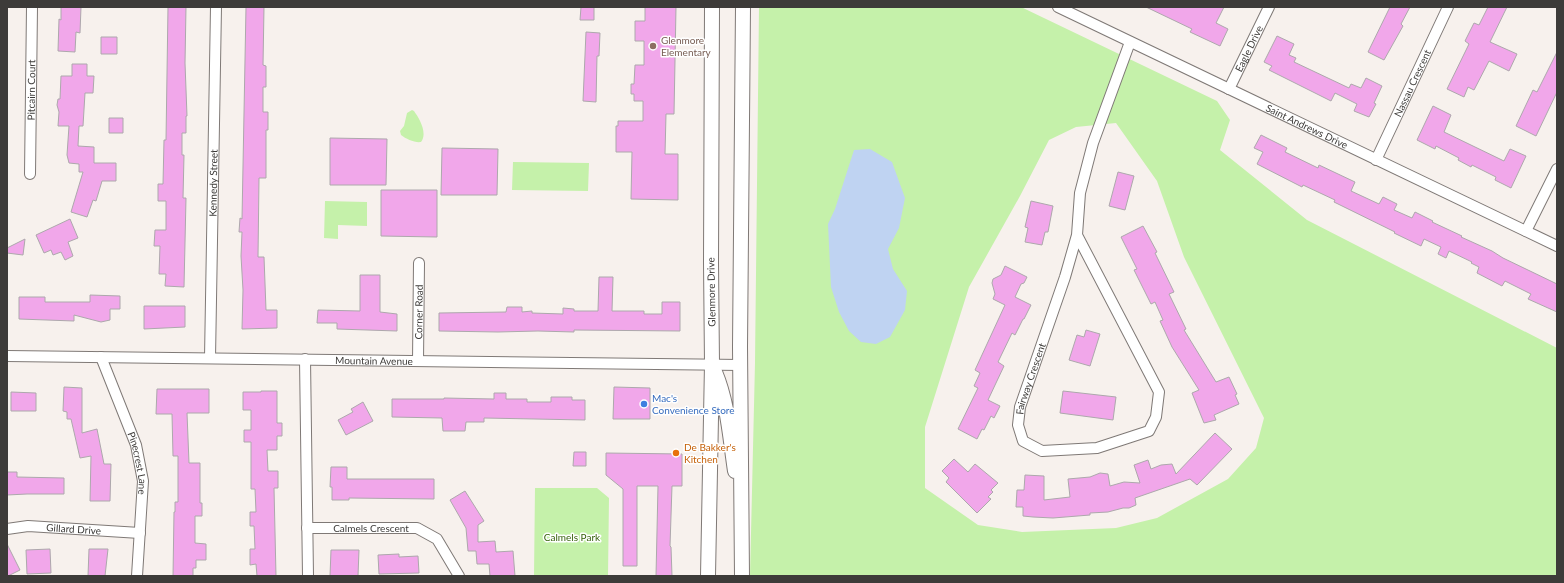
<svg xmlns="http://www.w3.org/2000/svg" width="1564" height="583" font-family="Lato,sans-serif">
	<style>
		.green { fill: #c5f1aa; fill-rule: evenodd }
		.water { fill: #bfd3f2 }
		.building { fill: #f1a7ea; stroke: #ada8ac }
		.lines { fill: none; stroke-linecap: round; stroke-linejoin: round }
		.minor-casing { stroke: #7f7976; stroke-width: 12 }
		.secondary-casing { stroke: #7f7976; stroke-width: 16 }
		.minor { stroke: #fff; stroke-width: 10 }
		.secondary { stroke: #fff; stroke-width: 14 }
		.education-dot { fill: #8d6e63; stroke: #fff; stroke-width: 1.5 }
		.shop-dot { fill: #3f7fe0; stroke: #fff; stroke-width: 1.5 }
		.food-dot { fill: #e8710a; stroke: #fff; stroke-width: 1.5 }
		.labels { text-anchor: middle; stroke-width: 3; stroke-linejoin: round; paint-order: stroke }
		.education-label { font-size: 10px; fill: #785e54; stroke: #fff; text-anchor: start }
		.street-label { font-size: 10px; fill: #3d3b39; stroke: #fff }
		.shop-label { font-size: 10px; fill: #366cbe; stroke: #fff; text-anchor: start }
		.food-label { font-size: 10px; fill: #c56008; stroke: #fff; text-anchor: start }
		.park-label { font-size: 10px; fill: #345f09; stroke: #fff }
	</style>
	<rect width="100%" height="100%" fill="#f7f1ed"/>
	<path class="green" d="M 759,7 L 1021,7 L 1217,101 L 1230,120 L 1220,150 L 1307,220 L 1557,348 L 1557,576 L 750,576 L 755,363 ZM 1116,123 L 1157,181 L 1184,257 L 1264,418 L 1256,448 L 1228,479 L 1157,518 L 1116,528 L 1022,532 L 978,525 L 925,488 L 925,427 L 969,287 L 1020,196 L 1049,140 L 1076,127 Z
		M 412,110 L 414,111 C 419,118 428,133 421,142 C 415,143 406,139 401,135 L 400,131 L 404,126 L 407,113 Z
		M 513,162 L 589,163 L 588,191 L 512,190 Z
		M 325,201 L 367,202 L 367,226 L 338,225 L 338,239 L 324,238 Z
		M 535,488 L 597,488 L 609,498 L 608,576 L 534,576 Z"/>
	<path class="water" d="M 870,149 L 892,162 L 905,198 L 899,228 L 888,249 L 893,269 L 907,291 L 905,310 L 890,337 L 876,344 L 861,342 L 849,331 L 839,312 L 831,287 L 828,224 L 835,209 L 854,150 Z"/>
	<path class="building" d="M 61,7 L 81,7 L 80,33 L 76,32 L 75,52 L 58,51 L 59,19 L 61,20 Z
		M 168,7 L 186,7 L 185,63 L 187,116 L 186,116 L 186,133 L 182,133 L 182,155 L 184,155 L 183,198 L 186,198 L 184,287 L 165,286 L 166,274 L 159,274 L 160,246 L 154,246 L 155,230 L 166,230 L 166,201 L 158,201 L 158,184 L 163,184 L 164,140 L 166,140 Z
		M 246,7 L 264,7 L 263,65 L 266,66 L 266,87 L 263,87 L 263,112 L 268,112 L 268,130 L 266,130 L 266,178 L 259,178 L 258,257 L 264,257 L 266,310 L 277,310 L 277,328 L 242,329 L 243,290 L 241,256 L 242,232 L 239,232 L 240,218 L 242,219 Z
		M 581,7 L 594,7 L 594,20 L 580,20 Z
		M 645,7 L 676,7 L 674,114 L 666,114 L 665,154 L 678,154 L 678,200 L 631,199 L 632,152 L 616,152 L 616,126 L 618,126 L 618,121 L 643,121 L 643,101 L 634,101 L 634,94 L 631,94 L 631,84 L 634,84 L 635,65 L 644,65 L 644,41 L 635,41 L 635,21 L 645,21 Z
		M 1146,7 L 1224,7 L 1216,23 L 1228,29 L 1220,46 L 1190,32 L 1192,29 Z
		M 1390,7 L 1410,7 L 1401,24 L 1403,26 L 1384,60 L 1368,52 Z
		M 1488,7 L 1507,7 L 1490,42 L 1517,54 L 1509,71 L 1489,61 L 1474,90 L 1468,87 L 1464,97 L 1447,89 L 1469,44 L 1465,41 L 1474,23 L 1479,25 Z
		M 586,32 L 600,33 L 599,56 L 597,56 L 596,102 L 583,101 Z
		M 1277,36 L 1294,44 L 1289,55 L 1296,58 L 1294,62 L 1349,88 L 1351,84 L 1361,88 L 1366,78 L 1382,86 L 1374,103 L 1376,104 L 1369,117 L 1354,111 L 1357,104 L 1335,93 L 1331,101 L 1269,70 L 1272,66 L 1264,62 Z
		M 101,37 L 117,37 L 117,54 L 101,54 Z
		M 1557,52 L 1557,92 L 1536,136 L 1516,126 L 1533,90 L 1537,92 Z
		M 72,64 L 87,64 L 87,76 L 94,76 L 93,93 L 85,93 L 83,126 L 79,126 L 78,146 L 94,147 L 94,163 L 116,163 L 116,181 L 102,181 L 96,201 L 93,200 L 87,217 L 71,212 L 83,172 L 79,172 L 79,164 L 69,163 L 67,155 L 69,126 L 58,126 L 59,112 L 57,105 L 58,99 L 60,99 L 61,76 L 72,76 Z
		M 1433,106 L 1451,115 L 1444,132 L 1504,161 L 1510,149 L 1526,156 L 1511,188 L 1495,180 L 1496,177 L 1472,165 L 1471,167 L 1458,160 L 1459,158 L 1436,146 L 1435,149 L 1417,140 Z
		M 109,118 L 123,118 L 123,133 L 109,133 Z
		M 1261,135 L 1287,148 L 1285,152 L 1318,168 L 1319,165 L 1355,182 L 1351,191 L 1379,204 L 1383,197 L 1397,204 L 1394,210 L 1412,218 L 1415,212 L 1433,221 L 1432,222 L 1462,236 L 1461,237 L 1492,251 L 1503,258 L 1557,284 L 1557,312 L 1528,299 L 1531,294 L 1505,281 L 1502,286 L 1477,273 L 1479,267 L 1471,263 L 1472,262 L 1449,251 L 1446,258 L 1438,254 L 1441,247 L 1424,239 L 1421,246 L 1394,233 L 1395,232 L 1334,202 L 1335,200 L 1303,185 L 1302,187 L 1257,164 L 1263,152 L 1254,148 Z
		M 330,138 L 387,139 L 386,185 L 330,185 Z
		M 442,148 L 498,149 L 497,195 L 441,195 Z
		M 1118,172 L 1134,176 L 1125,210 L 1109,206 Z
		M 381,190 L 437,190 L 437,237 L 381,236 Z
		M 1031,201 L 1053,206 L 1048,232 L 1045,232 L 1042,245 L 1025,242 L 1028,228 L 1025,227 Z
		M 70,219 L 78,238 L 68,242 L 73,256 L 65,260 L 61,252 L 53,255 L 51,250 L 44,253 L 36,235 Z
		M 1143,226 L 1157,252 L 1155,253 L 1174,292 L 1169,294 L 1186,329 L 1184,330 L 1216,382 L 1229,377 L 1237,394 L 1235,395 L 1239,404 L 1214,415 L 1216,420 L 1204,423 L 1192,393 L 1199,390 L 1172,347 L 1160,321 L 1163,320 L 1155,302 L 1151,304 L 1134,270 L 1137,269 L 1121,237 Z
		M 25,239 L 23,255 L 7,253 L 7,248 Z
		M 1005,266 L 1027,277 L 1024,283 L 1021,284 L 1015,297 L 1031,305 L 1024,319 L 1023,319 L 1015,335 L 1012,333 L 998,362 L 1004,366 L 988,400 L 1000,406 L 994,418 L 991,416 L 984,430 L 982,429 L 977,439 L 958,429 L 978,388 L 974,386 L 980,373 L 975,370 L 1005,305 L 993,299 L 995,294 L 992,283 L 993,279 L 1001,275 Z
		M 360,275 L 380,275 L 380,312 L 397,314 L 397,331 L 337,329 L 337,323 L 317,323 L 318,310 L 360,311 Z
		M 599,277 L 613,277 L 612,311 L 644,311 L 644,314 L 662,314 L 662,302 L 680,302 L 680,331 L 574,330 L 574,332 L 538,331 L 498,332 L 439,331 L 439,313 L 506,312 L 507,307 L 522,307 L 522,312 L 532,311 L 532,313 L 563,314 L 563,308 L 574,309 L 574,311 L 598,311 Z
		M 90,295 L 120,296 L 120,309 L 110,309 L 110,320 L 101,322 L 74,315 L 74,321 L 19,319 L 19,297 L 45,297 L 45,302 L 90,302 Z
		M 144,306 L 185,306 L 185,327 L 144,329 Z
		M 1086,330 L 1100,334 L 1090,366 L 1069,360 L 1077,335 L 1084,337 Z
		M 64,387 L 82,388 L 82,433 L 97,429 L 104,464 L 111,464 L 110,501 L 90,501 L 91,456 L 80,458 L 71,419 L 67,419 L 67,412 L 63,411 Z
		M 614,387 L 650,388 L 650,419 L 613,419 Z
		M 157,389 L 209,389 L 209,413 L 187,413 L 189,463 L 200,463 L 200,503 L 202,503 L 202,516 L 195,516 L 195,543 L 206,544 L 206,560 L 196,560 L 196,568 L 193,568 L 193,576 L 173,576 L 174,512 L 175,512 L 175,502 L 178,502 L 178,456 L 173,456 L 172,414 L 156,414 Z
		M 261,391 L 277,391 L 277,423 L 282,423 L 282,436 L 277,436 L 277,450 L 267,450 L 268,471 L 278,471 L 278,488 L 274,488 L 276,576 L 257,576 L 256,564 L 250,565 L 250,549 L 255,549 L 254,526 L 250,526 L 250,512 L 256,512 L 255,489 L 251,489 L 251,442 L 244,442 L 244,430 L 251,430 L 251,410 L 243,410 L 243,392 L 261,392 Z
		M 1063,391 L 1116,397 L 1113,420 L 1060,413 Z
		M 11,392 L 36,393 L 36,411 L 11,411 Z
		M 494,393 L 506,393 L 506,399 L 527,399 L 527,402 L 551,402 L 551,397 L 572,397 L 572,400 L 585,400 L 585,420 L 484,418 L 484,422 L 466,422 L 465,431 L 443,431 L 442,418 L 392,417 L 392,399 L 444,399 L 444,398 L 494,399 Z
		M 363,402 L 373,421 L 346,435 L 338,420 L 353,412 L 351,409 Z
		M 1215,433 L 1232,449 L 1197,485 L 1190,479 L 1135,498 L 1136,505 L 1129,508 L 1123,508 L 1108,512 L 1090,513 L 1090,515 L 1053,518 L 1033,517 L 1023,516 L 1023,507 L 1016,507 L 1017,490 L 1024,490 L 1025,475 L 1044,476 L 1044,500 L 1070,497 L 1068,479 L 1090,477 L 1100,473 L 1108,474 L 1110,486 L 1124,482 L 1140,483 L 1134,465 L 1148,460 L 1151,469 L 1161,465 L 1172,464 L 1176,474 Z
		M 574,452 L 586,452 L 586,466 L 573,466 Z
		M 606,453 L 682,454 L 682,486 L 672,486 L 670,546 L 671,547 L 672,576 L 656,576 L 658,486 L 637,486 L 637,566 L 623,566 L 623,489 L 606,475 Z
		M 954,459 L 968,472 L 975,464 L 998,483 L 991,490 L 993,492 L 988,497 L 991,499 L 977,513 L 946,482 L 949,478 L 942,471 Z
		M 331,467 L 347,467 L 347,479 L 434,479 L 434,499 L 349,498 L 349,500 L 332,500 L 332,487 L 330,487 Z
		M 7,472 L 17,472 L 17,477 L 64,478 L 64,494 L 27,494 L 7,495 Z
		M 465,491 L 484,521 L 478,525 L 478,542 L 495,541 L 496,552 L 513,551 L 515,576 L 490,576 L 489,564 L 477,564 L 476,551 L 468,551 L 466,528 L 450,500 Z
		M 7,544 L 20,570 L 8,576 L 7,576 Z
		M 50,549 L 51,573 L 27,574 L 26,550 Z
		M 89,549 L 108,549 L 105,576 L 88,576 Z
		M 331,550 L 359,550 L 358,576 L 330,576 Z
		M 399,554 L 399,557 L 418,556 L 419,573 L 379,574 L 378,555 Z"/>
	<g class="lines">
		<g class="minor-casing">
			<g id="minor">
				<path id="s1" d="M 1058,7 L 1557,246"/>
				<path id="s2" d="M 1229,89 L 1269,7"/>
				<path id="s3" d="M 1376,160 L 1448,7"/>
				<path id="s4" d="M 30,174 L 32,7"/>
				<path d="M 1526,231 L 1557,169"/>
				<path id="s5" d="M 1077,235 L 1159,392 L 1156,417 L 1149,431 L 1097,448 L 1042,451 L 1023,441 L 1018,425 L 1020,407 L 1065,277 L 1077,235 L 1080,193 L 1093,143 L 1130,42"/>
				<path id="s6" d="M 7,356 L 741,365"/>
				<path id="s7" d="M 101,357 L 136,445 L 143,481 L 137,576"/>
				<path id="s8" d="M 210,358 L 216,7"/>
				<path d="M 305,359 L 308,576"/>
				<path id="s9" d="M 418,361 L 419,263"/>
				<path id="s10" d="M 307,528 L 417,528 L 437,539 L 459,576"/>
				<path id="s11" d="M 7,529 L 28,526 L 140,533"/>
			</g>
		</g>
		<g class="secondary-casing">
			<path id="secondary" d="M 715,372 C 728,403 730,438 735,471
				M 708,576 L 712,364 L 711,263 L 712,7
				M 742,576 L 740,347 L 743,7"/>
		</g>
		<use href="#minor" class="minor"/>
		<use href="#secondary" class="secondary"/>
	</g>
	<circle class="education-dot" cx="653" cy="46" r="4"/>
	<circle class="shop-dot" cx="644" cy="404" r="4"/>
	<circle class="food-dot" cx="676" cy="453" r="4"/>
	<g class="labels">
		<g class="education-label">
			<text x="661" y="44">Glenmore<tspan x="661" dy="12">Elementary</tspan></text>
		</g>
		<g class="street-label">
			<text dy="4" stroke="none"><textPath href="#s2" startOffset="45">Eagle Drive</textPath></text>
			<text dy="4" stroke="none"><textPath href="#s3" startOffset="85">Nassau Crescent</textPath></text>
			<text dy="4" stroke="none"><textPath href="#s4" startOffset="84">Pitcairn Court</textPath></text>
			<text dy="4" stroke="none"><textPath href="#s1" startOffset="276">Saint Andrews Drive</textPath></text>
			<text dy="4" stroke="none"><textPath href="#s8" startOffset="175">Kennedy Street</textPath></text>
			<text transform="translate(711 292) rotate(-91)" y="4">Glenmore Drive</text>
			<text dy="4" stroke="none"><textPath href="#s9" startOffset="49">Corner Road</textPath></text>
			<text dy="4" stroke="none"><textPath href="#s6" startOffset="367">Mountain Avenue</textPath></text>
			<text dy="4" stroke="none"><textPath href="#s5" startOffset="414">Fairway Crescent</textPath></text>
			<text dy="4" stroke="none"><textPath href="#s7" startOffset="113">Pinecrest Lane</textPath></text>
			<text dy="4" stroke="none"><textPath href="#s10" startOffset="64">Calmels Crescent</textPath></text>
			<text dy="4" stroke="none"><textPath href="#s11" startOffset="67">Gillard Drive</textPath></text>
		</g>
		<g class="shop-label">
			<text x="652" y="402">Mac's<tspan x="652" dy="12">Convenience Store</tspan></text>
		</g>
		<g class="food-label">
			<text x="684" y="451">De Bakker's<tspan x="684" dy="12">Kitchen</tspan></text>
		</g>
		<g class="park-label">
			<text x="572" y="541">Calmels Park</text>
		</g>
	</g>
	<rect width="1564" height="583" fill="none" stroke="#3d3b39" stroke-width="16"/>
</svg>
